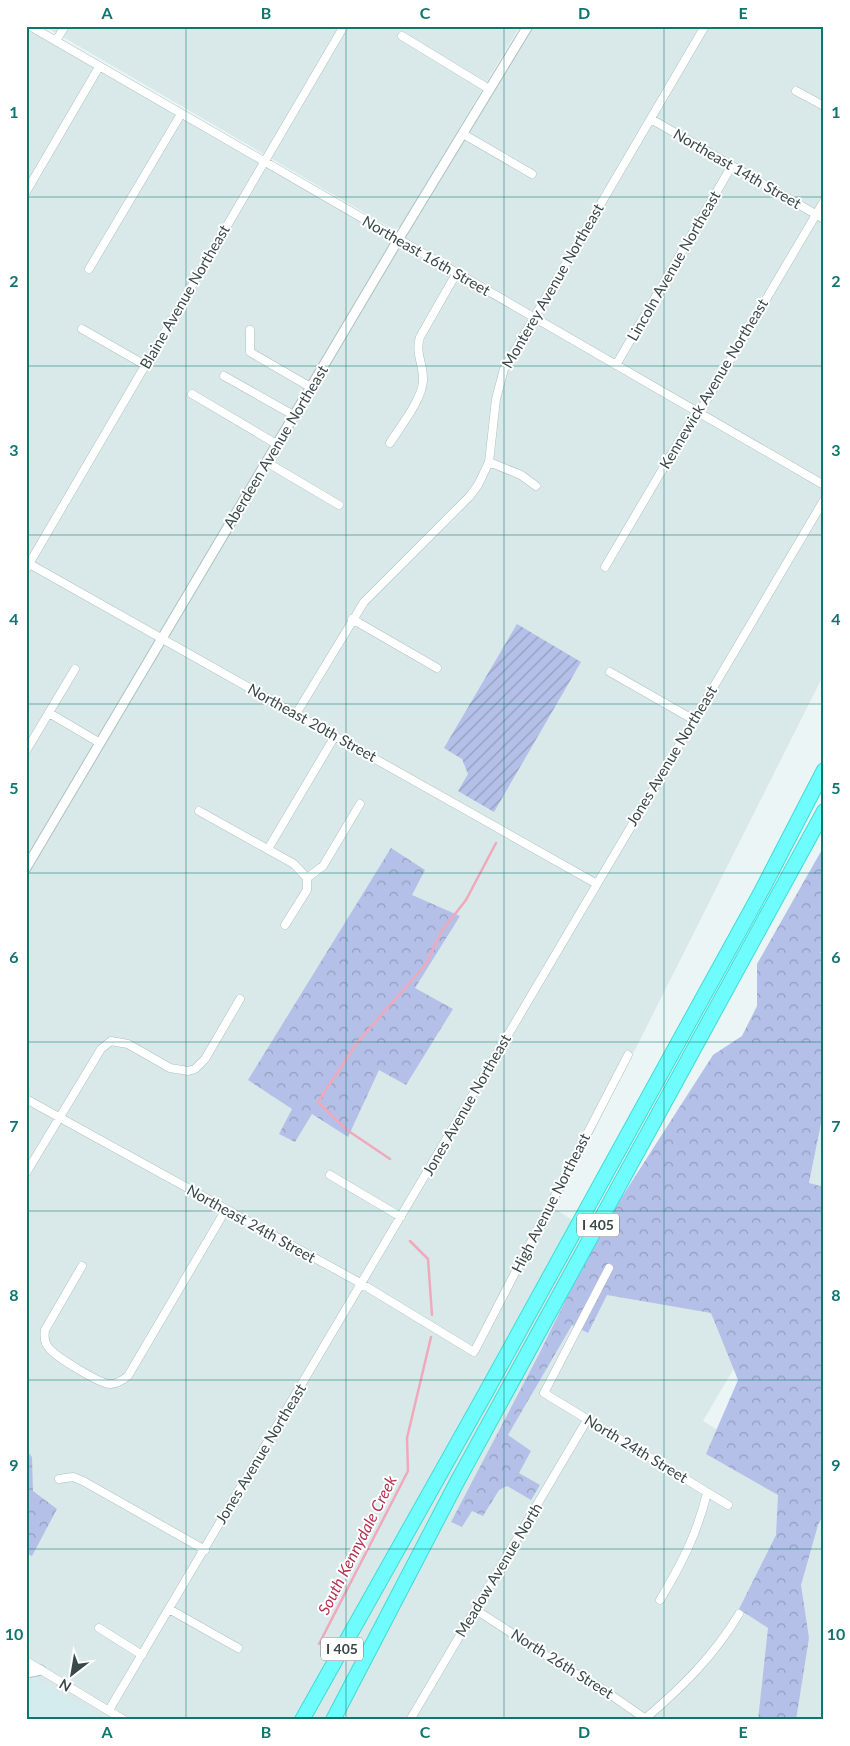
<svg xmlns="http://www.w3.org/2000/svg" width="850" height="1746" font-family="Lato,sans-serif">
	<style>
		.residential { fill: #d9e9e9 }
		.education { fill: #d5ecee }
		.forest { fill: url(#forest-crowns) }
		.garden { fill: url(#garden-furrows) }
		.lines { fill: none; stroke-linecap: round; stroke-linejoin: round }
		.stream { stroke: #f0a9bb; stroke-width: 2.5 }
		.minor-casing { stroke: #adc1c1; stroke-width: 9 }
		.tertiary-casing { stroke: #adc1c1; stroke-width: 11 }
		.motorway-casing { stroke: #3edcd6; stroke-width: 16 }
		.minor { stroke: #fff; stroke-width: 8 }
		.tertiary { stroke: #fff; stroke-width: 9 }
		.motorway { stroke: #6ffcfc; stroke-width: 14 }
		.grid { fill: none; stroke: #0f766e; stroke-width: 1; stroke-opacity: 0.55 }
		.labels { text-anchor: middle; stroke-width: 4; stroke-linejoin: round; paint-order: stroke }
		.shield { fill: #fff; stroke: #74807f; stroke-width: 1 }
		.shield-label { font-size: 14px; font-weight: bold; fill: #384948 }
		.street-label { font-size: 15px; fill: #384948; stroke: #fff }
		.water-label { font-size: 16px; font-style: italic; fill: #b53252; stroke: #fff }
		.neatline { fill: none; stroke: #0f766e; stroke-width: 2 }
		.grid-label { font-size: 16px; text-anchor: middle; font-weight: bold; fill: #0f766e }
	</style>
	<defs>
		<pattern id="forest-crowns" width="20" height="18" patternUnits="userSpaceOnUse" patternTransform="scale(1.25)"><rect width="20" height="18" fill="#b4c0e8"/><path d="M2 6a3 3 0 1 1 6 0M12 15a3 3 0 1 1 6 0" fill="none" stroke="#939ebe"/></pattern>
		<pattern id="garden-furrows" width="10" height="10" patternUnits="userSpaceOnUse" patternTransform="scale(1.25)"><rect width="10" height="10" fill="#b4c0e8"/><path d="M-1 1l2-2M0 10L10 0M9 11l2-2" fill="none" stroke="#939ebe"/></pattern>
	</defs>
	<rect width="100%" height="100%" fill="#ebf5f5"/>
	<path class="residential" d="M 26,26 L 399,239 L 527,26 L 824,26 L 824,674 L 555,1209 L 754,1334 L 703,1421 L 789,1473 L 824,1445 L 824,1720 L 26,1720 Z
		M 44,26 L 520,26 L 401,226 L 394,230 Z
		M 824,1109 L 824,1187 L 809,1184 Z"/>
	<path class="education" d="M 35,1678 L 105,1720 L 26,1720 L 26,1679 Z"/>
	<path class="forest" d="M 824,846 L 824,947 L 820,953 L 824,953 L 824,1109 L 809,1183 L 824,1187 L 824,1513 L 818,1525 L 801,1585 L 809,1638 L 796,1720 L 758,1720 L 768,1628 L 739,1609 L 776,1535 L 778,1495 L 706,1454 L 738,1380 L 711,1313 L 607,1295 L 588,1333 L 572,1325 L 508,1435 L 531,1451 L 519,1473 L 540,1485 L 531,1500 L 507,1486 L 499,1490 L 483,1516 L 472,1511 L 462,1527 L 451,1522 L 538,1356 L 600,1231 L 713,1055 L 742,1036 L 757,1006 L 757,964 Z
		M 391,848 L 425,870 L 412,895 L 460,916 L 415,988 L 453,1009 L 406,1085 L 379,1070 L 348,1137 L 312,1114 L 295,1142 L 279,1134 L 292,1109 L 248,1080 Z
		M 26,1450 L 32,1457 L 33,1491 L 57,1509 L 32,1556 L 26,1553 Z"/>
	<path class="garden" d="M 517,624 L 581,662 L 494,812 L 458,791 L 468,774 L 462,759 L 444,748 Z"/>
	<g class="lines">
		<path class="stream" d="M 390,1159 L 347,1130 L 318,1102 L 356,1044 L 426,964 L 441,932 L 466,900 L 496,843
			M 410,1241 L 428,1259 L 432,1315
			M 319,1644 L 408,1471 L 407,1438 L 431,1337"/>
		<g class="minor-casing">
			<path id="minor" d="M 30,26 L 824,485
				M 402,36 L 489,89
				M 56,41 L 65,26
				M 796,91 L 824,106
				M 651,119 L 824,219
				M 463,134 L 532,174
				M 26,192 L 99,67
				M 89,269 L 181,114
				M 82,329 L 145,365
				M 250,330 L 250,352 L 312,388
				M 616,365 L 731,167
				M 224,376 L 295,416
				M 192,394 L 278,445
				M 390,443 C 400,427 424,397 423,379 C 423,363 415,353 420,337 L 456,274
				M 489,462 L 521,475 L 536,486
				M 268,463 L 339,505
				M 26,562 L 597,884
				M 605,567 L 691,421 L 699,413 L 824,201
				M 26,569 L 344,26
				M 352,619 L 437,668
				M 610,672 L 694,720
				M 49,713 L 100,743
				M 296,714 L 364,602 L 469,497 L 478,485 L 489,462 L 496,399 L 504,369 L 705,26
				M 26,751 L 75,669
				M 199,811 L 294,864 L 307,878
				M 268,849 L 335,736
				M 285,925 L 307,890 L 307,878 L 323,866 L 360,804
				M 26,1099 L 362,1284 L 474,1352 L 628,1055
				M 26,1173 L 101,1049 L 111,1041 L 128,1044 L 170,1068 L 188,1071 L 195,1069 L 205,1059 L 240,999
				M 330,1175 L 401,1217
				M 82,1266 L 45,1330 C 44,1337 44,1343 49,1348 C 56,1357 100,1384 110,1384 C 117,1384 123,1380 128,1376 L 225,1211
				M 609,1268 L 544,1393 L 728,1505
				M 59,1479 L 73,1477 L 83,1481 L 205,1550
				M 660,1600 C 682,1563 697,1534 707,1493
				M 169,1609 L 238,1648
				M 476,1610 L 564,1667 L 601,1688 L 647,1720
				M 99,1628 L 142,1655
				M 26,1661 L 124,1720
				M 109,1710 L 824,500
				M 646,1718 C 683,1686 713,1657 739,1614
				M 410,1720 L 587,1420"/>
		</g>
		<g class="tertiary-casing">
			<path id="tertiary" d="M 26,868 L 398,240 L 528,26
				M 26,1673 L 41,1670"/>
		</g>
		<g class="motorway-casing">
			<path id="motorway" d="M 302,1720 L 485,1394 L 762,890 L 824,770
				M 333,1720 L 457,1482 L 824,811"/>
		</g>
		<use href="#minor" class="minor"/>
		<use href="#tertiary" class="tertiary"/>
		<use href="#motorway" class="motorway"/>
	</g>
	<path class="grid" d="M 186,26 L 186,1720M 346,26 L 346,1720M 504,26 L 504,1720M 664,26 L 664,1720M 26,197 L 824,197M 26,366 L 824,366M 26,535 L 824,535M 26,704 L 824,704M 26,873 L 824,873M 26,1042 L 824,1042M 26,1211 L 824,1211M 26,1380 L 824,1380M 26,1549 L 824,1549"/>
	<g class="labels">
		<g class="shield">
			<rect x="577" y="1213.5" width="42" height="23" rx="4"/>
			<rect x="321" y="1637.5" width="42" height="23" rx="4"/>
		</g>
		<g class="shield-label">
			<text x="598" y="1230">I 405</text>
			<text x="342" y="1654">I 405</text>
		</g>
		<g class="street-label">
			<text transform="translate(737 169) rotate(30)" y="5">Northeast 14th Street</text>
			<text transform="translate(426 256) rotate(30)" y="5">Northeast 16th Street</text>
			<text transform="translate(674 266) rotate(-60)" y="5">Lincoln Avenue Northeast</text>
			<text transform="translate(553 286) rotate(-60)" y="5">Monterey Avenue Northeast</text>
			<text transform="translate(185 297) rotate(-60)" y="5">Blaine Avenue Northeast</text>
			<text transform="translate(714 384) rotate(-59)" y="5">Kennewick Avenue Northeast</text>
			<text transform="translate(276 447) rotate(-59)" y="5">Aberdeen Avenue Northeast</text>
			<text transform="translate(312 723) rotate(29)" y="5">Northeast 20th Street</text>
			<text transform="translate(672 756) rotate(-59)" y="5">Jones Avenue Northeast</text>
			<text transform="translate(467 1105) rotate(-60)" y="5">Jones Avenue Northeast</text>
			<text transform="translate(551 1203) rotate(-63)" y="5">High Avenue Northeast</text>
			<text transform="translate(251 1224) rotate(29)" y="5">Northeast 24th Street</text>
			<text transform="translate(636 1449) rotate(31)" y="5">North 24th Street</text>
			<text transform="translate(261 1454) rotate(-59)" y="5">Jones Avenue Northeast</text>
			<text transform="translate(499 1570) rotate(-59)" y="5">Meadow Avenue North</text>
			<text transform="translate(562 1664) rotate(32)" y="5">North 26th Street</text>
		</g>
		<g class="water-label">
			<text transform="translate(357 1545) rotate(-63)" y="6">South Kennydale Creek</text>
		</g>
	</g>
	<rect width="850" height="1746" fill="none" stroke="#ffffff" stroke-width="55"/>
	<g transform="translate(72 1674) rotate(211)" stroke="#ffffff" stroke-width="4" paint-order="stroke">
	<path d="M0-4L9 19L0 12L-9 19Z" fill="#384948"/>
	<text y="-8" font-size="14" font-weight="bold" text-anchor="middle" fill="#384948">N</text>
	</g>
	<rect x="28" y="28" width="794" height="1690" class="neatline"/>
	<g class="grid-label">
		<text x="107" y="19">A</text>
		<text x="266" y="19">B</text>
		<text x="425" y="19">C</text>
		<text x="584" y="19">D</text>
		<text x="743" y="19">E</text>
		<text x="14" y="118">1</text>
		<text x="836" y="118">1</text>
		<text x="14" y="287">2</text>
		<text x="836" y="287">2</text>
		<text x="14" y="456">3</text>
		<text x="836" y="456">3</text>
		<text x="14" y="625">4</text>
		<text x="836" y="625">4</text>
		<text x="14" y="794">5</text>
		<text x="836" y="794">5</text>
		<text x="14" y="963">6</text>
		<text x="836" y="963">6</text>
		<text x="14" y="1132">7</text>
		<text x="836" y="1132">7</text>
		<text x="14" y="1301">8</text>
		<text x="836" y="1301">8</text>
		<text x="14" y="1471">9</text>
		<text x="836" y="1471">9</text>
		<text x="14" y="1640">10</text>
		<text x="836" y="1640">10</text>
		<text x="107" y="1738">A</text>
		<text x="266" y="1738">B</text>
		<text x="425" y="1738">C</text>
		<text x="584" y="1738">D</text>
		<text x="743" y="1738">E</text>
	</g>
</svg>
